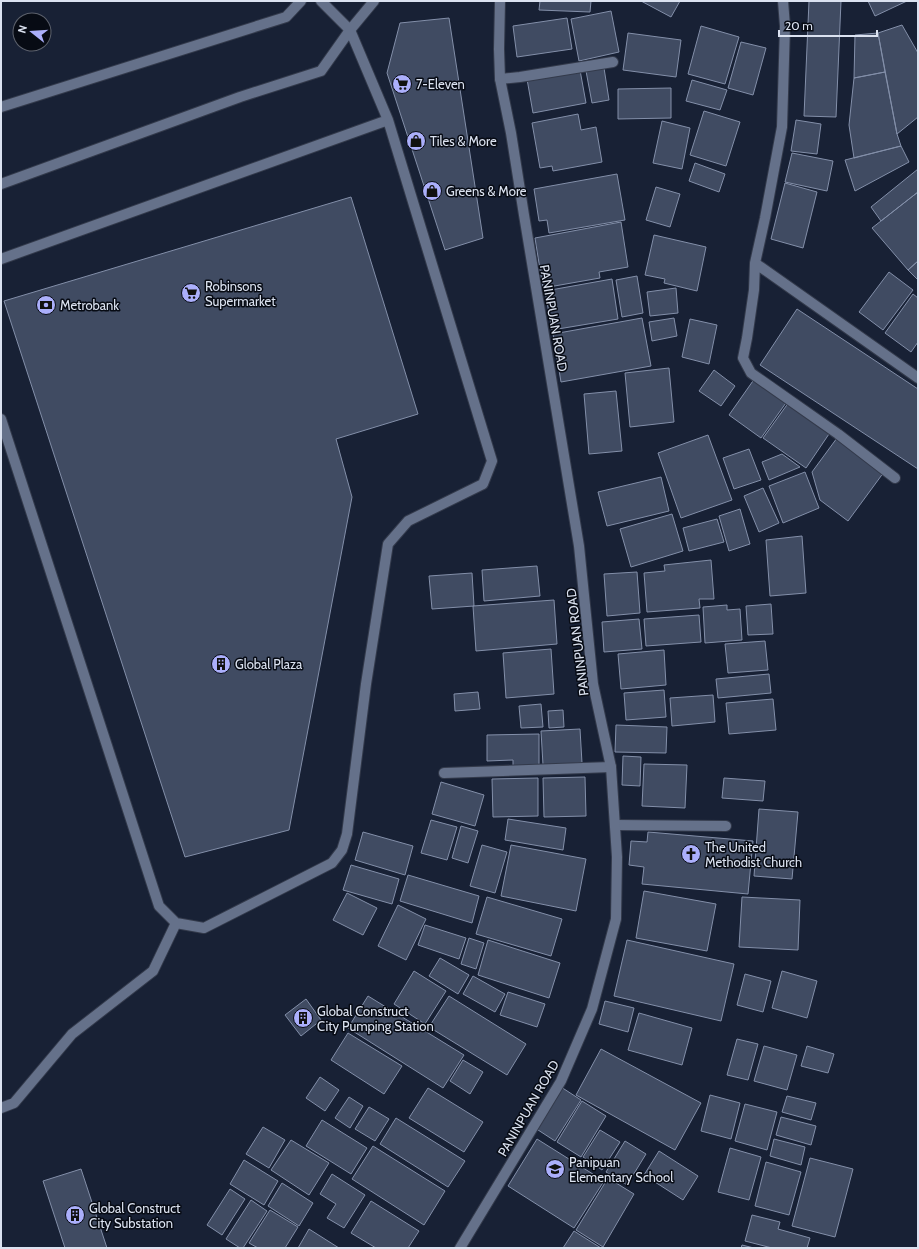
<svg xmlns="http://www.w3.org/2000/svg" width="919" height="1249" font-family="Cabin,sans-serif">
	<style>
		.building { fill: #404b62; stroke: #838fa9 }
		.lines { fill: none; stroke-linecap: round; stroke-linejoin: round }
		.lane-casing { stroke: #333a4b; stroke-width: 12 }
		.street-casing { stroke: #333a4b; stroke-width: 12 }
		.secondary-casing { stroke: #333a4b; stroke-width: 12 }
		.lane { stroke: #65718a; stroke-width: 10 }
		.street { stroke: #65718a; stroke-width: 10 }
		.secondary { stroke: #65718a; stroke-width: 10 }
		.labels { text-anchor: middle; stroke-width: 3; stroke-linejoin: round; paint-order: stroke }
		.poi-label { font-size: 13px; fill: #dbe2f0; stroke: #070b14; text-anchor: start }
		.street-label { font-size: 13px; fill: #dbe2f0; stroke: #070b14 }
	</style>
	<rect width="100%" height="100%" fill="#182135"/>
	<path class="building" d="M 540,1 L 591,1 L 590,12 L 539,10 Z
		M 641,1 L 680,1 L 671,17 Z
		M 809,1 L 841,1 L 836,117 L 804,116 Z
		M 868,1 L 907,1 L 875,16 Z
		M 611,11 L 619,52 L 579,61 L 571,19 Z
		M 449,18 L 483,238 L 445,250 L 387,73 L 400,23 Z
		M 567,18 L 572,49 L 517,57 L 513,26 Z
		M 902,25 L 918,53 L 918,117 L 897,134 L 878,33 Z
		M 701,26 L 739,37 L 725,84 L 688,74 Z
		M 628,33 L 681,40 L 676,77 L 623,70 Z
		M 878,33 L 885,72 L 854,78 L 855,35 Z
		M 741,42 L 766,48 L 753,95 L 728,88 Z
		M 604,68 L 609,100 L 592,103 L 586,71 Z
		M 580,70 L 586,103 L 533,113 L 527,79 Z
		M 885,72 L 897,134 L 901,146 L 854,158 L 849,125 L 854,78 Z
		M 692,80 L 727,90 L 720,110 L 686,101 Z
		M 671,88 L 671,118 L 618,119 L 618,89 Z
		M 704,111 L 740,122 L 726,166 L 690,155 Z
		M 578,114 L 581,130 L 596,127 L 602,162 L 553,171 L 552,166 L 540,168 L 532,123 Z
		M 796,120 L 821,124 L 817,154 L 791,151 Z
		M 662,121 L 690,128 L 682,169 L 653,163 Z
		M 901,146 L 909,162 L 855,191 L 845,160 Z
		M 792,153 L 833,161 L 827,191 L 785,182 Z
		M 695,163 L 725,174 L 719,192 L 689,181 Z
		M 918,169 L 918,192 L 881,221 L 871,207 Z
		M 617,174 L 625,220 L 549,233 L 547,220 L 539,221 L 534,189 Z
		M 785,183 L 817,192 L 803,248 L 771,239 Z
		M 656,187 L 680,194 L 670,227 L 646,220 Z
		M 918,192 L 918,261 L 908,270 L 872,228 Z
		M 351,197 L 418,414 L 336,439 L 352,497 L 289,830 L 185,857 L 4,301 Z
		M 621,222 L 628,267 L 599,272 L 600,278 L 543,288 L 535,238 Z
		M 654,235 L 706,247 L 697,291 L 664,283 L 665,279 L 645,275 Z
		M 918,261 L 918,280 L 908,270 Z
		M 889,272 L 913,290 L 883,330 L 859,312 Z
		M 637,276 L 643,313 L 622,317 L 616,280 Z
		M 612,279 L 618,319 L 552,330 L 545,291 Z
		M 676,288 L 678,313 L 650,316 L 647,292 Z
		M 913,294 L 918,298 L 918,342 L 911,352 L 885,333 Z
		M 797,309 L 918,389 L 918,469 L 760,365 Z
		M 642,318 L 651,366 L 561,382 L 553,334 Z
		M 674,318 L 677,336 L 652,341 L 649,322 Z
		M 690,319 L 717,325 L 709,364 L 682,357 Z
		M 669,368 L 674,422 L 630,427 L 625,373 Z
		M 714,370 L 735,386 L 721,406 L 699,391 Z
		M 755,378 L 788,400 L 761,438 L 729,415 Z
		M 616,391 L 622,451 L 589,454 L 584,394 Z
		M 789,402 L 831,431 L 806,468 L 763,438 Z
		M 708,435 L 732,500 L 681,518 L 658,453 Z
		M 837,438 L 884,472 L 848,521 L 820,500 L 812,472 Z
		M 749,449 L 761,480 L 734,489 L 723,458 Z
		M 782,454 L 800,467 L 769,480 L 762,462 Z
		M 805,472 L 819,508 L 783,523 L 769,486 Z
		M 661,477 L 669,511 L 607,526 L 598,492 Z
		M 763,488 L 779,523 L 759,532 L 744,496 Z
		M 740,509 L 750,544 L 729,551 L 719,516 Z
		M 672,514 L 683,551 L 631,567 L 620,529 Z
		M 717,519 L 724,542 L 689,551 L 683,528 Z
		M 802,536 L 806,593 L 770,596 L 766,540 Z
		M 711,560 L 714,599 L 699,599 L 700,608 L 647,612 L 644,573 L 665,571 L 664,565 Z
		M 537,566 L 540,596 L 484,601 L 482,570 Z
		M 637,572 L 640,613 L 607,616 L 604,574 Z
		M 472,573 L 474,606 L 432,609 L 429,576 Z
		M 554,600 L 557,644 L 476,651 L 473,606 Z
		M 771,604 L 773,634 L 748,635 L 746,606 Z
		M 727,605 L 727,610 L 740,609 L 742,640 L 705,643 L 703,607 Z
		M 699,615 L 701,642 L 646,646 L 644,619 Z
		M 639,619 L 642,649 L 604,652 L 602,622 Z
		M 765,641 L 768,670 L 728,673 L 725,644 Z
		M 551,649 L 554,694 L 506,698 L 503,653 Z
		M 664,650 L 666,685 L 621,689 L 618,654 Z
		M 769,674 L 771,693 L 718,698 L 716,679 Z
		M 664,690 L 666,717 L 626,720 L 624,693 Z
		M 478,692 L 480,709 L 455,711 L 454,694 Z
		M 713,695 L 715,722 L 672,726 L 670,698 Z
		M 773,699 L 776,730 L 729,734 L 726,703 Z
		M 541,704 L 543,727 L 521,728 L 519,706 Z
		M 563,710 L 564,727 L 549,728 L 548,711 Z
		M 616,725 L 667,727 L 666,753 L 615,752 Z
		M 580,729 L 582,763 L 543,765 L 541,731 Z
		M 539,734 L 539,767 L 513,767 L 513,760 L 487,761 L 487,735 Z
		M 623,756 L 641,757 L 640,786 L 622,785 Z
		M 644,764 L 687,765 L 685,808 L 642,806 Z
		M 585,777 L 586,816 L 544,817 L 543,778 Z
		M 538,778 L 538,816 L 493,817 L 492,779 Z
		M 724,778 L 765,781 L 763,801 L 722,798 Z
		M 441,782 L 484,795 L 475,826 L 432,814 Z
		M 759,809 L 798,812 L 792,879 L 754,876 Z
		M 508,819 L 566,828 L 563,850 L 505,840 Z
		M 431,820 L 457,827 L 447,860 L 421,853 Z
		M 461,826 L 478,831 L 468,863 L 452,858 Z
		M 363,832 L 413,846 L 405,875 L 355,860 Z
		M 648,832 L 753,841 L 748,894 L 642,884 L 644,867 L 629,865 L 631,841 L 647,842 Z
		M 482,845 L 507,852 L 495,893 L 470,886 Z
		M 511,845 L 586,859 L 576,911 L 501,896 Z
		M 351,865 L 399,879 L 392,904 L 343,890 Z
		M 408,875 L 479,896 L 472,923 L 400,901 Z
		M 644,891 L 716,904 L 707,951 L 636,938 Z
		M 347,893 L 377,908 L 363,935 L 333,920 Z
		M 487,897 L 562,919 L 551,956 L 476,934 Z
		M 742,897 L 800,900 L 798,950 L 739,947 Z
		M 398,905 L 426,919 L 406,960 L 378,946 Z
		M 425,925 L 466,938 L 459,959 L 418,945 Z
		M 469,938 L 484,943 L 476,969 L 461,964 Z
		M 488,940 L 560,963 L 549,998 L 478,975 Z
		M 627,940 L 734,964 L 721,1021 L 614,996 Z
		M 440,958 L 469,975 L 458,994 L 429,976 Z
		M 414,971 L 446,991 L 425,1024 L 394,1004 Z
		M 782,971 L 817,981 L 807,1018 L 772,1008 Z
		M 745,974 L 771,981 L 763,1012 L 737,1005 Z
		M 473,976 L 505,994 L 495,1012 L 463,994 Z
		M 508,992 L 545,1004 L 537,1027 L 500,1015 Z
		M 368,996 L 464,1055 L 443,1088 L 348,1028 Z
		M 449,996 L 526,1044 L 507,1075 L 429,1027 Z
		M 306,999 L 321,1020 L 301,1036 L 285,1015 Z
		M 605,1001 L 634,1008 L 628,1032 L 599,1024 Z
		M 639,1013 L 692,1028 L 682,1065 L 628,1050 Z
		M 348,1033 L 402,1066 L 384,1094 L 331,1060 Z
		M 737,1039 L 758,1044 L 748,1080 L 727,1075 Z
		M 764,1046 L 797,1055 L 787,1090 L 754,1081 Z
		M 807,1046 L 834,1054 L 828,1073 L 801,1066 Z
		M 601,1049 L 701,1103 L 675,1150 L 576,1095 Z
		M 463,1060 L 483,1072 L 470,1094 L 450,1081 Z
		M 320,1077 L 339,1090 L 325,1111 L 306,1098 Z
		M 561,1087 L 581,1100 L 555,1141 L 535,1128 Z
		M 428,1088 L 483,1122 L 464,1152 L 409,1118 Z
		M 710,1095 L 740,1103 L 731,1139 L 701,1131 Z
		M 787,1096 L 816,1103 L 811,1120 L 782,1112 Z
		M 349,1097 L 363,1106 L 350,1128 L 335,1118 Z
		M 582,1101 L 606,1116 L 581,1157 L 557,1142 Z
		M 745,1104 L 777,1112 L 767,1150 L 735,1141 Z
		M 369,1107 L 389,1119 L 375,1141 L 355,1129 Z
		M 781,1117 L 816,1126 L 811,1145 L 776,1135 Z
		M 396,1118 L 465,1161 L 448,1187 L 380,1144 Z
		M 322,1120 L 367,1148 L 351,1174 L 306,1146 Z
		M 263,1127 L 285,1140 L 269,1168 L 246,1154 Z
		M 600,1130 L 620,1142 L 602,1170 L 583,1157 Z
		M 537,1139 L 604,1181 L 574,1228 L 508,1186 Z
		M 774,1139 L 805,1147 L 801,1165 L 770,1156 Z
		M 291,1140 L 329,1163 L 309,1195 L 271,1170 Z
		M 625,1141 L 646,1154 L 627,1185 L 606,1172 Z
		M 373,1146 L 445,1191 L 424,1225 L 352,1179 Z
		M 730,1148 L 761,1157 L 749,1200 L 718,1192 Z
		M 659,1151 L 698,1176 L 683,1200 L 644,1175 Z
		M 810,1158 L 853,1169 L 835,1237 L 792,1226 Z
		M 244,1160 L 278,1181 L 264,1205 L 230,1184 Z
		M 766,1162 L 801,1172 L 789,1215 L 755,1206 Z
		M 81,1169 L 107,1248 L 65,1248 L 43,1181 Z
		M 332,1174 L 365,1195 L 344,1228 L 327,1218 L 336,1204 L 320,1194 Z
		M 608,1178 L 634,1194 L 603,1247 L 576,1230 Z
		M 282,1183 L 313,1203 L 299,1226 L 268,1206 Z
		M 230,1189 L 245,1199 L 222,1235 L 207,1225 Z
		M 251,1200 L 267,1211 L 243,1248 L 240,1248 L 226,1239 Z
		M 371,1201 L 419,1231 L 408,1248 L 376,1248 L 351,1233 Z
		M 270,1210 L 298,1227 L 285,1248 L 258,1248 L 249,1243 Z
		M 752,1215 L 780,1222 L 778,1229 L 810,1238 L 807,1248 L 772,1248 L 745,1241 Z
		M 309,1229 L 339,1248 L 298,1248 Z
		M 574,1231 L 601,1248 L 563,1248 Z
		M 742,1245 L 754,1248 L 741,1248 Z"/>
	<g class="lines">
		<g class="lane-casing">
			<path id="lane" d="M 500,79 L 520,77 L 613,62
				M 1,107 L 286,17 L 301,1
				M 1,184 L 240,97 L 321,71 L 350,30 L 374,1
				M 1,259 L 388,120
				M 1,419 L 159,906 L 176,923 L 204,928 L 332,863 L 342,850 L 347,834 L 366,684 L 388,544 L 408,521 L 483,484 L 492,461 L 388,120 L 350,30 L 321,1
				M 615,825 L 726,826
				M 1,1108 L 14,1103 L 72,1034 L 153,971 L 176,923"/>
		</g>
		<g class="street-casing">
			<path id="street" d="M 783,1 L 785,26 L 782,127 L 765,218 L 755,263 L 754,290 L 747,338 L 743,358 L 751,373 L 838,434 L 895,478
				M 755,263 L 918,378
				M 444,773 L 611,767"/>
		</g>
		<g class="secondary-casing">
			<path id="secondary" d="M 460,1248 L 561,1081 L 592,1009 L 616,919 L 617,857 L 611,767 L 593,684 L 579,546 L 524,215 L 511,133 L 500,79 L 499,49 L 500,1"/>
		</g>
		<use href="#lane" class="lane"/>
		<use href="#street" class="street"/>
		<use href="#secondary" class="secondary"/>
	</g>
	<defs>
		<g id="supermarket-disc" transform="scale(1)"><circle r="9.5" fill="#abaffb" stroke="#070b14"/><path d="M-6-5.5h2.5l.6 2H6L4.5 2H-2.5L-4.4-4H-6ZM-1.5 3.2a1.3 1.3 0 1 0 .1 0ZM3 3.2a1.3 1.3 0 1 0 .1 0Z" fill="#111"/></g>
		<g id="shop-disc" transform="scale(1)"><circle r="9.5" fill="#abaffb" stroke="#070b14"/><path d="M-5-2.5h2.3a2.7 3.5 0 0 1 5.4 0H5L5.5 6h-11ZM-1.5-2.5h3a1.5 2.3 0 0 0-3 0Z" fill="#111"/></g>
		<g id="bank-disc" transform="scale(1)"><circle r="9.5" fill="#abaffb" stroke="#070b14"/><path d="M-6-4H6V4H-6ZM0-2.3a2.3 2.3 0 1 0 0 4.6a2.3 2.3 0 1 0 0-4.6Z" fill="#111"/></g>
		<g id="building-disc" transform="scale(1)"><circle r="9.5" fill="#abaffb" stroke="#070b14"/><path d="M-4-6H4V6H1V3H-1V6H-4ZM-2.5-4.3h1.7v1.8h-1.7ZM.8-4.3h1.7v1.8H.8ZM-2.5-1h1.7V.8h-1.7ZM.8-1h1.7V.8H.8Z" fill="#111"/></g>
		<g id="church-disc" transform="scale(1)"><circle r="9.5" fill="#abaffb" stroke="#070b14"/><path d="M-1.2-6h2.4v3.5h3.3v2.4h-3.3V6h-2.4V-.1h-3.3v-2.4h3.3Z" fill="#111"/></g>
		<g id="school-disc" transform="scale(1)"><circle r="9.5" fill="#abaffb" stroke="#070b14"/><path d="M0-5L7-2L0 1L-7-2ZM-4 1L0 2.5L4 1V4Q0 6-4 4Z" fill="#111"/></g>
	</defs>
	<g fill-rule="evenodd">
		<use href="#supermarket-disc" x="402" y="84"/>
		<use href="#shop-disc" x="416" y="141"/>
		<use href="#shop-disc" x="432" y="191"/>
		<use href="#supermarket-disc" x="191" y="293"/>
		<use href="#bank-disc" x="46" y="305"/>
		<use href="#building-disc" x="221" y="664"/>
		<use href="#church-disc" x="691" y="854"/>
		<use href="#building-disc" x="303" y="1018"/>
		<use href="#school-disc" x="555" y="1169"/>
		<use href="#building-disc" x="75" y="1215"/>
	</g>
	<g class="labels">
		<g class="poi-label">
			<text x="416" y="89">7-Eleven</text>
			<text x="430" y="146">Tiles &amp; More</text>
			<text x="446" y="196">Greens &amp; More</text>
			<text x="205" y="291">Robinsons<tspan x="205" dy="15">Supermarket</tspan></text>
			<text x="60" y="310">Metrobank</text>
			<text x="235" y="669">Global Plaza</text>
			<text x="705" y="852">The United<tspan x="705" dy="15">Methodist Church</tspan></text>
			<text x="317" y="1016">Global Construct<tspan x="317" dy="15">City Pumping Station</tspan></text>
			<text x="569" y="1167">Panipuan<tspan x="569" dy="15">Elementary School</tspan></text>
			<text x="89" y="1213">Global Construct<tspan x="89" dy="15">City Substation</tspan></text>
		</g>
		<g class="street-label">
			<text transform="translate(554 318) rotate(80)" y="5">PANINPUAN ROAD</text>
			<text transform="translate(577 642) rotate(-97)" y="5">PANINPUAN ROAD</text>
			<text transform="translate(528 1108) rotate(-60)" y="5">PANINPUAN ROAD</text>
		</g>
	</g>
	<rect width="919" height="1249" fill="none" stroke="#dbe2f0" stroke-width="4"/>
	<g transform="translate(32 32) rotate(287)"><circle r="19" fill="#070b14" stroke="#5c616c"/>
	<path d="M0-3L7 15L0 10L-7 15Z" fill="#abaffb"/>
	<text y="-6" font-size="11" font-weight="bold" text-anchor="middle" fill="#dbe2f0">N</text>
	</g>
	<path d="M779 30v6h98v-6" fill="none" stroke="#dbe2f0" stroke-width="2"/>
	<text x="785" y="30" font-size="12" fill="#dbe2f0" stroke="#070b14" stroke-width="3" paint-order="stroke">20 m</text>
</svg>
